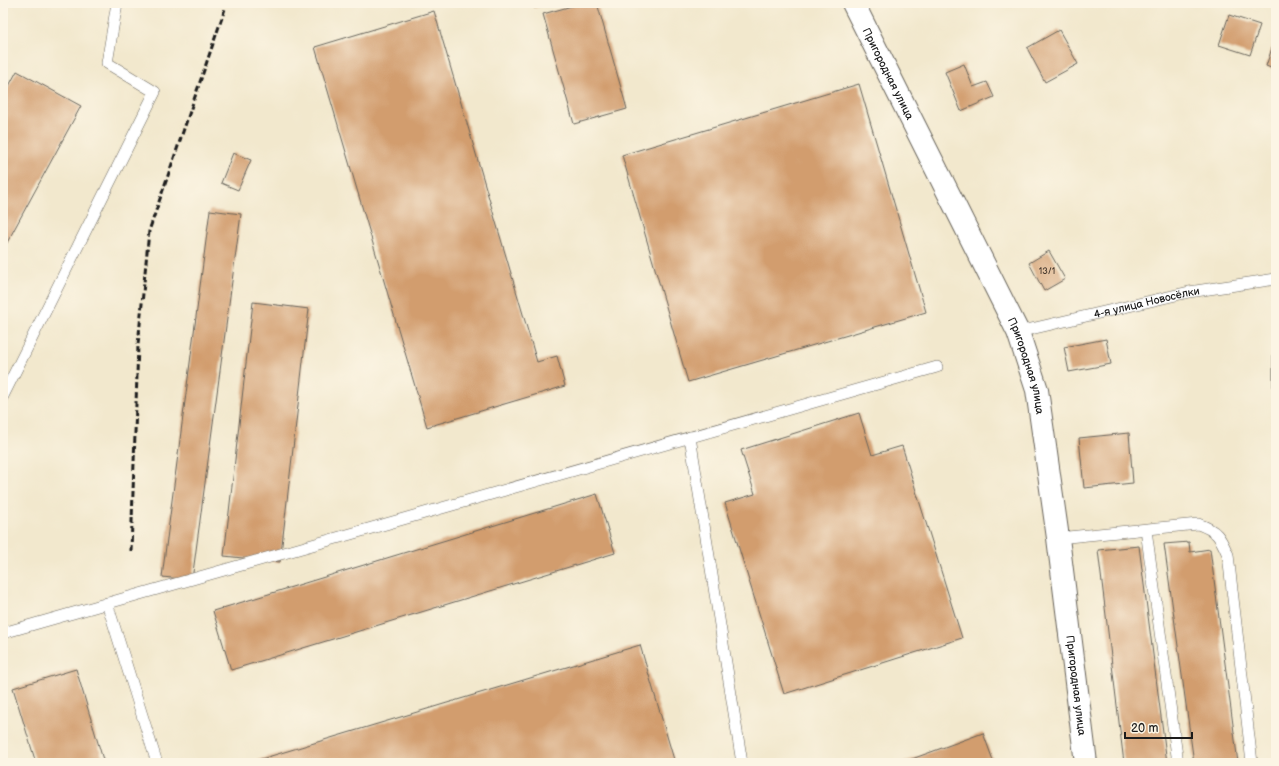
<svg xmlns="http://www.w3.org/2000/svg" width="1279" height="766" font-family="'Balsamiq Sans',sans-serif">
	<style>
		.building { fill: #d29d6e }
		.lines { fill: none; stroke-linecap: round; stroke-linejoin: round }
		.service-casing { stroke: #67635a; stroke-width: 12 }
		.minor-casing { stroke: #67635a; stroke-width: 24 }
		.service { stroke: #fff; stroke-width: 11 }
		.minor { stroke: #fff; stroke-width: 22 }
		.rail { stroke: #1c1c1c; stroke-width: 3; stroke-dasharray: 6 3; stroke-linecap: butt }
		.labels { text-anchor: middle; stroke-width: 3; stroke-linejoin: round; paint-order: stroke }
		.number-label { font-size: 9px; fill: #4a3c30 }
		.street-label { font-size: 11px; fill: #1c1c1c; stroke: #fcf5e5 }
	</style>
	<rect width="100%" height="100%" fill="#fcf5e5"/>
	<filter id="ink" filterUnits="userSpaceOnUse"><feTurbulence type="fractalNoise" baseFrequency=".025" numOctaves="2"/><feDisplacementMap in="SourceGraphic" scale="8" xChannelSelector="R" yChannelSelector="G"/><feConvolveMatrix kernelMatrix="1 2 1 2 8 2 1 2 1" color-interpolation-filters="sRGB"/></filter>
	<filter id="wash" filterUnits="userSpaceOnUse"><feTurbulence type="fractalNoise" baseFrequency=".012" numOctaves="4" result="noise"/><feDisplacementMap in="SourceGraphic" scale="16" xChannelSelector="R" yChannelSelector="G"/><feGaussianBlur stdDeviation="0.9" result="paint"/><feColorMatrix in="noise" values="0 0 0 0 0 0 0 0 0 0 0 0 0 0 0 0 0 1.4 0 .05"/><feComposite in="paint" operator="in"/></filter>
	<g filter="url(#wash)">
		<rect width="100%" height="100%" fill="#f2e8cd"/>
		<g id="blocks">
			<path class="building" d="M 533,3 L 552,3 L 534,8 Z
				M 583,3 L 597,3 L 627,109 L 574,124 L 543,14 Z
				M 434,11 L 537,362 L 557,356 L 565,386 L 427,427 L 315,47 Z
				M 1229,15 L 1260,25 L 1250,55 L 1219,45 Z
				M 1059,30 L 1078,64 L 1045,82 L 1027,48 Z
				M 1274,42 L 1276,42 L 1276,70 L 1266,66 Z
				M 964,64 L 973,87 L 987,82 L 994,97 L 961,111 L 945,72 Z
				M 17,71 L 81,106 L 3,250 L 3,97 Z
				M 859,84 L 926,312 L 688,382 L 622,155 Z
				M 233,153 L 251,160 L 238,190 L 221,183 Z
				M 210,210 L 241,214 L 192,580 L 162,577 Z
				M 1049,251 L 1065,279 L 1044,291 L 1029,263 Z
				M 253,302 L 309,309 L 280,562 L 224,556 Z
				M 1273,325 L 1276,325 L 1276,394 L 1273,394 Z
				M 1106,339 L 1111,364 L 1069,372 L 1064,347 Z
				M 859,413 L 872,455 L 902,446 L 962,638 L 784,694 L 725,503 L 755,494 L 741,450 Z
				M 1129,433 L 1133,483 L 1084,488 L 1079,438 Z
				M 597,494 L 615,553 L 231,670 L 213,611 Z
				M 1189,542 L 1190,552 L 1210,549 L 1238,763 L 1194,763 L 1164,544 Z
				M 1139,546 L 1167,763 L 1124,763 L 1098,550 Z
				M 640,645 L 675,763 L 251,763 L 251,762 Z
				M 76,669 L 104,763 L 36,763 L 13,688 Z
				M 983,733 L 994,763 L 901,763 Z"/>
		</g>
	</g>
	<g filter="url(#ink)">
		<use href="#blocks" fill-opacity="0" stroke="#67635a" stroke-width="1"/>
		<g class="lines">
			<g class="service-casing">
				<g id="service">
					<path id="s1" d="M 1018,332 L 1189,292 L 1276,279"/>
					<path d="M 3,396 L 155,92 L 107,63 L 117,3"/>
					<path d="M 690,437 L 742,763"/>
					<path d="M 1146,530 L 1178,763"/>
					<path d="M 1058,538 L 1198,524 C 1218,531 1220,537 1228,555 L 1252,763"/>
					<path d="M 107,603 L 157,763"/>
					<path d="M 3,633 L 937,367"/>
				</g>
			</g>
			<g class="minor-casing">
				<g id="minor">
					<path id="s2" d="M 853,3 L 1018,332 L 1037,390 L 1058,538 L 1086,763"/>
				</g>
			</g>
			<use href="#service" class="service"/>
			<use href="#minor" class="minor"/>
			<path class="rail" d="M 131,551 L 138,345 L 149,231 L 227,3"/>
		</g>
	</g>
	<g class="labels">
		<g class="number-label">
			<text x="1047" y="274">13/1</text>
		</g>
		<g class="street-label">
			<text dy="4" stroke="none"><textPath href="#s2" startOffset="79">Пригородная улица</textPath></text>
			<text dy="4" stroke="none"><textPath href="#s1" startOffset="132">4-я улица Новосёлки</textPath></text>
			<text dy="4" stroke="none"><textPath href="#s2" startOffset="403">Пригородная улица</textPath></text>
			<text dy="4" stroke="none"><textPath href="#s2" startOffset="727">Пригородная улица</textPath></text>
		</g>
	</g>
	<rect width="1279" height="766" fill="none" stroke="#fcf5e5" stroke-width="16"/>
	<path d="M1125 732v6h67v-6" fill="none" stroke="#1c1c1c" stroke-width="2"/>
	<text x="1131" y="732" font-size="12" fill="#1c1c1c" stroke="#fcf5e5" stroke-width="3" paint-order="stroke">20 m</text>
</svg>
